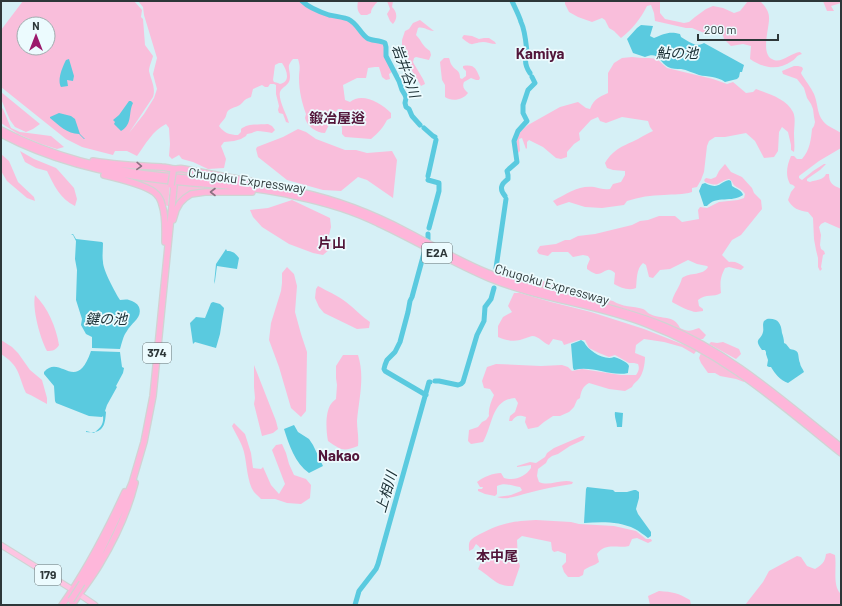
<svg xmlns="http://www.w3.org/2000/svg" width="842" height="606" font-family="Barlow,'Noto Sans JP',sans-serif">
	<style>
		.green { fill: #f9bedb; fill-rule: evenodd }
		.water { fill: #5acadf }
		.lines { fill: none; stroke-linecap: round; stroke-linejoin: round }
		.river { stroke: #5acadf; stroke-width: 5 }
		.trunk-casing { stroke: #d1d3d3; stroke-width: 7 }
		.motorway-casing { stroke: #d1d3d3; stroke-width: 8 }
		.trunk { stroke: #fec4e2; stroke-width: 5 }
		.motorway { stroke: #feb6da; stroke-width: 5.5 }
		.motorway-bridge-casing { stroke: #d1d3d3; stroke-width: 8; stroke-linecap: butt }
		.motorway-bridge { stroke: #feb6da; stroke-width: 5.5 }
		.oneway { stroke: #8b7081 }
		.labels { text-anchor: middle; stroke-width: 3.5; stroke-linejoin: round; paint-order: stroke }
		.shield { fill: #ecfbfe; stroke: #667274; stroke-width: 1 }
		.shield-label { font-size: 12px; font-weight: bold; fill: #2d3739 }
		.street-label { font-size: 13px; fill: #2d3739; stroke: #ecfbfe }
		.water-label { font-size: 14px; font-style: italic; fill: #1b2f34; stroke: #ecfbfe }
		.neighbourhood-label { font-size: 14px; font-weight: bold; fill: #521539; stroke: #ecfbfe }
		.quarter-label { font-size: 15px; font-weight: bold; fill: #521539; stroke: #ecfbfe }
	</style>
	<rect width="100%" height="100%" fill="#d6f0f6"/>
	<path class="green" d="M 23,1 L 134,1 L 142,10 L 141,17 L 143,19 L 145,45 L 153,56 C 152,60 149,67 149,71 C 151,80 156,88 153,97 L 129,133 L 144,114 L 154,98 L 157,89 L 153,74 L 157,58 L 144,15 L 143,7 L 138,1 L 301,1 L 303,4 L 314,10 L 326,15 L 348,21 L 353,24 L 361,35 L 369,42 L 378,42 L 384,44 L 385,48 L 385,57 L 392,72 L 389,74 L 390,79 L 386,80 L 382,77 L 379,67 L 375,67 L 368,68 L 366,78 L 357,78 L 343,85 L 345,100 L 350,102 C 362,92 381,103 391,113 L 391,118 L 387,120 C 383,128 378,133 371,139 L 345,137 L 342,134 L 342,128 L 341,124 L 345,114 L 342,109 L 338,109 C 332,117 329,125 325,133 C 316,133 307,126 305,118 L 306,114 C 302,103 299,91 299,78 C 299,70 301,68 298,59 L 293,59 C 286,67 290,68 290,77 C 290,86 282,86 280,92 C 278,100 287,115 289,123 L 286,122 L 283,114 L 279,113 L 278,110 L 279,106 L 276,94 L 276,85 L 274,84 L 270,84 L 268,87 L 265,87 L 262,85 L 253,89 L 251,97 C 245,99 245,100 241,104 C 238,107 233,107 229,110 C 226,112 227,115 225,118 C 223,121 221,122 219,126 C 224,133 230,135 238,135 L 241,132 L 241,129 C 248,123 259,125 268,124 L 272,126 L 275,130 L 272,133 C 267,132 262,131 257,131 C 254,132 251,134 247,134 L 246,136 L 241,139 L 234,141 L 224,142 L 221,146 L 226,159 L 224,168 L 208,169 L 193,162 L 182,159 L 179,155 L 172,159 L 169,156 L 170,144 L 169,128 L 166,124 C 153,130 145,145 137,156 L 127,151 L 115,151 L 113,155 L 82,147 L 66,139 L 1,87 L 1,30 ZM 24,24 L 48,24 L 48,48 L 24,48 ZM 279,63 L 282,63 C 287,70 291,82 280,84 L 278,83 L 274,82 L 273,80 L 275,65 Z
		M 358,1 L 378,1 C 375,5 371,8 371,13 L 367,15 L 361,15 C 357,11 357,7 358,1 Z
		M 387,1 L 393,1 L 392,7 C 397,12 398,18 393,24 L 390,21 L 387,14 L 390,9 Z
		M 565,1 L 660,1 L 660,13 L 665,19 L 684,23 L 689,22 L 695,17 L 706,9 L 713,6 L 723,8 L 734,13 L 740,11 L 748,1 L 760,1 C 764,5 769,11 769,17 C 770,27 759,56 774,60 C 782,63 791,53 800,52 L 802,54 C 795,56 797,58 792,61 C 778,71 763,68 750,59 L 751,46 L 743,44 L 731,46 L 724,39 L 722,32 L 709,35 L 692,28 L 686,28 L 655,21 L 654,13 L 651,5 L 647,6 C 641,18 632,30 621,38 L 614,31 L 609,28 L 605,20 L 602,18 L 592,22 L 578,17 L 569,12 L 565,4 Z
		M 823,1 L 841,1 L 841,3 L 831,6 L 834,11 L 827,11 Z
		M 420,20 L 434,31 C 428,31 423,26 418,28 L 416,35 C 422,41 422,46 430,51 L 431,55 L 429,60 L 416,57 L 414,58 L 413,62 C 416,68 424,79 425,84 L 421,86 L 411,69 L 408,59 L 402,46 L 402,40 L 405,31 L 409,29 L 413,23 Z
		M 464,35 L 472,36 L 479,39 L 484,38 L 489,38 L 495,42 L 496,44 C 491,44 487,42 483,42 C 470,43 474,48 462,38 L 463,36 Z
		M 632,57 L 642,58 L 649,58 L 657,59 L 667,68 L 713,79 L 727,84 L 733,82 L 746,93 L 753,92 L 756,89 C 769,94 787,99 793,112 C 796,118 794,127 794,134 C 794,140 795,146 794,152 L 791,150 L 791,145 L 788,132 L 782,127 L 779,132 L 778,151 L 774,157 L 764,158 L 755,141 L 746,133 L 725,137 L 715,137 L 709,141 L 707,146 L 704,172 L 701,180 L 697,187 L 692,188 L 692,192 C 683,195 674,194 664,195 C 651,195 639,197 627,201 L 624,205 L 602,208 L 585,207 L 569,202 L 557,206 L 553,201 C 566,194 579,185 594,187 C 600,188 603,190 610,189 L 613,184 L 621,182 L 625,175 L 625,171 L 613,170 L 607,168 L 605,163 C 614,148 624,146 638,139 C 643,136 648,133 653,131 L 650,127 L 648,121 L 622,117 L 606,123 L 600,121 L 598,117 L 591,120 L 579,133 L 580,140 L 574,144 L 567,152 L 567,157 L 561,159 L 556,158 L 543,147 L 529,140 L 527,142 L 527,148 L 526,149 L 522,138 L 519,139 L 520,151 L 517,154 L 515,141 L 517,136 L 522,130 L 528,125 L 560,107 L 578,102 L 586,108 L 590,109 C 594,99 599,97 608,93 L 608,73 L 614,63 L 622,58 Z
		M 444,58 L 449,58 C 450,60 450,62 451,64 C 455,71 460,69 460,78 L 462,79 L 466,76 L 466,71 L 463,68 L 463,66 C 475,64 476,69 480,78 L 479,80 L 476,80 L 471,78 L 464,82 C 462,87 464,89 468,93 C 463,100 452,102 445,97 L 445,85 L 442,80 L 440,62 Z
		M 794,66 L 798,66 L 802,67 L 803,69 L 801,73 L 802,75 C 806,81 811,88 814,94 C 819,106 816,116 827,125 C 831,128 837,130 841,133 L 841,148 L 819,161 L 799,176 L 799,178 L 802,180 L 813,171 L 824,164 L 826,164 L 820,170 L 807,179 L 807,181 L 810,182 C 815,180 824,180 826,174 L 829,174 C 829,184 833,185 841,189 L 841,229 L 825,222 L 821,224 L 819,227 L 821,235 L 820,245 L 821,249 L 824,251 L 825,254 L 823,255 L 821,267 L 822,269 L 820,271 L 818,267 L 818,258 L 816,250 L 814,239 L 813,218 L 808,212 C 799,211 792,208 788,200 L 791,192 L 795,187 L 793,185 L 790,184 C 785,175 787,165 791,156 L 794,156 L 797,159 L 802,159 C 810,150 811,139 812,129 L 814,126 L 815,122 L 814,117 L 813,109 L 811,104 L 807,98 L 804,88 L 797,79 L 783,74 L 782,71 Z
		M 1,92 L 40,124 L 33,129 L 26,132 L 15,127 L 10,120 L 1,99 Z
		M 1,107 L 3,109 L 11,128 L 20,132 L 51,136 L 64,147 L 57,149 L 41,144 L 18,134 L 1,123 Z
		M 298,129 L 306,132 L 316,139 L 345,150 L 356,150 L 367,153 L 392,151 L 397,160 L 393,198 L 367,180 L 358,177 L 341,191 L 323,190 L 287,180 L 258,157 L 256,149 L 257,147 L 283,137 Z
		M 20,151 L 34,159 L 56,168 L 58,170 L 74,188 L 77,199 L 75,206 C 60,199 54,185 47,171 L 36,168 L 25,162 Z
		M 1,154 L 9,161 L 18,182 L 34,197 L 35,201 L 27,198 L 7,181 L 1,171 Z
		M 725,164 L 731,172 L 742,177 L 752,188 L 754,193 L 761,200 L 762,209 L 741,235 L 732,240 L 722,255 L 729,262 C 735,261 739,263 744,267 L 741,270 L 729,267 L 725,268 C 720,278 720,282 721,293 C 713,298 706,293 698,300 L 699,306 L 703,309 L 703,311 C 701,311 698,312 696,312 C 691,312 677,305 672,302 C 673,294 680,287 682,278 C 690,272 703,276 708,267 L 707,266 L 697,264 L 688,260 L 670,269 L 660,270 L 653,278 L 649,277 L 646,265 L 643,263 C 636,269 637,280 636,288 C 629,291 621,288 614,284 L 615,273 C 606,265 605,275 596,274 C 593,273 590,271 587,269 L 587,266 L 590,259 L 588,256 L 583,255 L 573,257 L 568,252 L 552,252 L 548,256 L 539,254 L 537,251 L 540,246 L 556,244 L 565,240 L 570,240 L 578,236 L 595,234 L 632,225 L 640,221 L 648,220 L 659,216 L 675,216 L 682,222 L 699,219 L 698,210 L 700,207 L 707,208 L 719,202 L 738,200 L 744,198 L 745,194 C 742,189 739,189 735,186 C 732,184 733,181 729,179 C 716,182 721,188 705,182 L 704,180 L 706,178 L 711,179 L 716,177 L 719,171 Z
		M 108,166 L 166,168 L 171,171 L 171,175 Z
		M 179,170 L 245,181 L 176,175 L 176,172 Z
		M 113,176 L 170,183 L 168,206 L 164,205 L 159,195 Z
		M 175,184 L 240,190 L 199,191 L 176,206 L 173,206 Z
		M 292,200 L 330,218 L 331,227 L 328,239 L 336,244 L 323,255 L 313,253 L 289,244 L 262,227 L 253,217 L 250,210 L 268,208 Z
		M 287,267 L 294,274 L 297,286 L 295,312 L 301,334 L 307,352 L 306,411 L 301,417 L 291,408 L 279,367 L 269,340 L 271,323 L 281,291 L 282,283 L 282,273 Z
		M 530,279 L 541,280 L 582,294 L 613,301 C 622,307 633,306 643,309 C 646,310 647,313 650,314 C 661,320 674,314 680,328 C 688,332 690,331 699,328 L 706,335 L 703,339 L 699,339 L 674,327 L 632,311 L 596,301 L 570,296 L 525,283 L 524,281 L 525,280 Z
		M 318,286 C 327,291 337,295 346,302 C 354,308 361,316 370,322 L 369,328 L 357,329 L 324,313 L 319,307 L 315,298 L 316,289 Z
		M 514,293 L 520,293 L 551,302 L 591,312 L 644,329 L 697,350 L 694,354 L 682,347 L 664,342 L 644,339 L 636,345 L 635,353 L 645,357 C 645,364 643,375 638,380 C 635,383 634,383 632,387 L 625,391 L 609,389 L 589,383 C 583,386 581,391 580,398 L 577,400 L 574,407 L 569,412 L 560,416 L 553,416 L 544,422 L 538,427 L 528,429 L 525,422 L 526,417 C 519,415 516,415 512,421 L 509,421 L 510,416 L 515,412 L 518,403 L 515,398 C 491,400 493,425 483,442 L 471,444 L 468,441 L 469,430 L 478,427 L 482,422 L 486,420 L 489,416 C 488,409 491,402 494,395 L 490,389 L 484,388 L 482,381 L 487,367 L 496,364 L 541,366 L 562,365 L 568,367 L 572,371 L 582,369 L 621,375 L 636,375 C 638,372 640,369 638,364 L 634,363 L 629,363 L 615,355 L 609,357 L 599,353 L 589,348 L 585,340 L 579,340 L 564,345 L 562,341 L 553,339 L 549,345 C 543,343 539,336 532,336 C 528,337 524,339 520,340 C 512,342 505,340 498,337 L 498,326 L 503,317 L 512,312 L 508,306 Z
		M 35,295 C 48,308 56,327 59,345 C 56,350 53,351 47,351 C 40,338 32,309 35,295 Z
		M 1,340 L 12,347 L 18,353 L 30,370 L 42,380 L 47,398 L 47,404 C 39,400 34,396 26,393 C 18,375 20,366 1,354 Z
		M 711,342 L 717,343 L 723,342 L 739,349 L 741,354 L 736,359 L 709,344 Z
		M 701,353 L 745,380 L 744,382 L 736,379 L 720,376 L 715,373 L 708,373 L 701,363 L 699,358 Z
		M 343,355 L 358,355 C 365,377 359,398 357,421 C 357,429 359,437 358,446 C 343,452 341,450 328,441 C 326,431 325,412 331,404 C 332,402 334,401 336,399 L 337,385 L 336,378 L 336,366 Z
		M 254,365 L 276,421 L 278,429 L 273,433 L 262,436 L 254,404 L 255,398 L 254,387 Z
		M 234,423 L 245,434 L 251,453 L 253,468 L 261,469 L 263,467 L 271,485 L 279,494 L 285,484 L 272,450 L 276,445 L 282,444 L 286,453 L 289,464 L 294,475 L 306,479 L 311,485 L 310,498 L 301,504 L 287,503 L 275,499 L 261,499 C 259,497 256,494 254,492 C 247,482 247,464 244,452 C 242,443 236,435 232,426 Z
		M 582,436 L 585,436 L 583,440 L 570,446 L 558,454 L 552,456 L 548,459 L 546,463 L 538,469 L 537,476 L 539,482 C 550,487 561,478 573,482 L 572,484 C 558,486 542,489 528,493 C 518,495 507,501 497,497 L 511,495 L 521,491 L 522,490 L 520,487 C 512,486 505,482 497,486 L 497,494 L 495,496 L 485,494 L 478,491 L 478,489 L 482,489 L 483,487 L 480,487 L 477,482 C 483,477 493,473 501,473 L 504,478 C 515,481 525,477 531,468 L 531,465 L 517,467 L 517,466 L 530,462 L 536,463 L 545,457 L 547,453 L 554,448 Z
		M 536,520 L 571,522 L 579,524 L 614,526 L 636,531 L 646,539 L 651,539 L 652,541 L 648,543 L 637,538 L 632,539 L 629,546 C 617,549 606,542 597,554 L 599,562 C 594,566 589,566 584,570 L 583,575 L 579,577 L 568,577 L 564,572 L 562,566 L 566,562 L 566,554 L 558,551 L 554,552 L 552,550 L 551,542 L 522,536 L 517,540 L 518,560 L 520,566 L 513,586 C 510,586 506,586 503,585 C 494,583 486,573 478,569 L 482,560 L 485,557 L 486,553 C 480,550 481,547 476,544 L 473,549 L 469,551 C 469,546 468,542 472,539 C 474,537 478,535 480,534 C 501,523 513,521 536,520 Z
		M 830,553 L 835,555 C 837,567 832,586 841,594 L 841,605 L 745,605 L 763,582 L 769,571 L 797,556 L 801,557 L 807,566 L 815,569 C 822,565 825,562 826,554 Z
		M 659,591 C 673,592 678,593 690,600 L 691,605 L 650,605 L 648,596 Z"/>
	<path class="water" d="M 641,25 L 653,26 L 650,36 L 654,38 C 664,34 669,31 680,34 L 681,37 C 688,41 696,48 704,43 L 744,65 L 742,72 L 740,72 L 739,77 L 737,79 L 725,82 C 717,76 708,77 699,75 C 693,73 687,70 681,69 C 677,69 672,69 668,67 C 659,62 659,51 645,57 L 633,53 L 627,39 L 637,28 Z
		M 69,59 L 74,76 L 73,81 L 67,80 L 68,86 L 61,87 C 57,80 62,68 66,60 Z
		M 129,101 L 131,101 L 133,103 C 128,113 133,124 121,131 L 114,124 L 115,122 L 113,120 L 119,115 Z
		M 59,113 L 71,116 L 75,119 L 80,134 L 85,139 L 84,139 L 79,134 C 67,134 59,125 50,118 L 50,117 Z
		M 729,180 L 731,181 L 732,186 C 736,189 742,190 743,195 C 732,203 716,195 707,206 L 704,206 L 699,191 L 702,184 L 705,183 C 719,190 718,183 729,180 Z
		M 71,234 L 73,234 L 76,239 L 102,242 L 103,243 C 103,249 102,256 103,262 C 103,270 115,292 120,300 C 123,300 126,299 129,300 C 133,301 137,303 139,307 C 143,318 131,323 127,331 C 123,336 122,343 120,349 L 92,348 L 92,337 L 86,334 L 81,325 L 82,319 L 76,300 L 77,270 L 75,259 L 76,241 L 73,235 Z
		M 226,249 L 227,251 C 233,251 235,253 239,258 L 237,269 L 217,266 L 215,281 L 214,284 L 216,264 Z
		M 213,302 L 220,304 L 224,308 L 220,334 L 216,348 L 195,342 L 193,344 L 190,323 L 196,317 L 205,318 L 211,303 Z
		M 767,319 C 778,318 781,323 782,333 C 783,336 784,339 784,343 L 786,344 L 790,349 C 801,351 797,354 800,363 C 800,366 803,369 804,372 L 788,383 C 780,380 775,374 771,367 L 769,367 L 767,366 L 768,360 L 766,354 L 766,352 L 765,350 L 762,350 C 753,338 761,341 763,332 C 764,328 762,325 764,321 Z
		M 581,340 L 584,342 C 588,351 605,361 614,357 C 618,358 628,362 629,366 C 629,366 628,372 628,373 C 611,377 592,365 574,370 L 573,368 L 571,344 L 579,341 Z
		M 91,351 L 120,352 L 122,367 L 124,368 L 123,373 L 116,386 L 117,387 L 107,405 L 105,411 L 106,412 C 105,426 103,434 86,432 L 86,431 L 94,433 C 100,428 104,425 103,416 L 102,417 L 89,416 L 56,403 L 55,401 L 54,386 L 44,374 L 44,372 C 60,353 76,395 91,351 Z
		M 615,412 L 623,413 L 622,427 L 617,427 C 617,422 614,417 615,412 Z
		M 294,425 L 298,432 L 309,439 L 313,445 L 323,466 L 309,473 C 295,463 289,445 284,429 Z
		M 587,487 L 613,490 L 615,492 L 627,492 L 634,490 L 636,490 L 639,492 L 639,498 L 636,509 L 638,514 L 651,532 L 651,536 L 648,538 C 644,535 639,531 635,529 C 619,521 601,522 584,523 L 586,489 Z"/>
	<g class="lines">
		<path class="river" d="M 302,1 C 309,8 320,12 329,15 C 335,16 342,17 348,19 C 357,23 360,33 367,38 C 371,41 379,40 385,43 L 386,47 L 386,56 L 399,81 L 402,90 L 405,95 L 406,98 L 405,103 L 406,107 L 409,109 L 412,116 L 420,125
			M 512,1 C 515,8 519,15 521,22 C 525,30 526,43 527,52 C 524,60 525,66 530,73
			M 424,128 L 433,136 L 435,137
			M 428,176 L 436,140
			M 428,180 L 439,183 L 439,191 L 429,228
			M 505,196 C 499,189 501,184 508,179 L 508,175 L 507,171 L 509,169 L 517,162 L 514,141 L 518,131 L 527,121 L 523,113 L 523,105 L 528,90 L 535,83 L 532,77
			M 428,239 L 428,234
			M 424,253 L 412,297 L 410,301 L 408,312 L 400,342 L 395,352 L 387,360 L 385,365 L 384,369 L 385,371 L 426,395
			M 496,268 L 506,199
			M 435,381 L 439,381 L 458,385 L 461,384 L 463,382 L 477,335 L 484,321 L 485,307 L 491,299 L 494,288
			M 355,605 L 359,591 L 376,569 L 378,564 L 429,382 L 430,382"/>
		<g class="trunk-casing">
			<path id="trunk" d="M 1,545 L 73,590 L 95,605"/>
		</g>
		<g class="motorway-casing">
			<path id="motorway" d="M 1,130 C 53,157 105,170 163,176 C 208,181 255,182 300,192 C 337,200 373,214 407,232 C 434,246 460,262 488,273 C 545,296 607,303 664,326 C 731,353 785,403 841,447
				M 1,134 C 52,161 106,174 163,180 C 207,185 252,186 295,196 C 324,202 352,210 378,223 C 415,240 451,262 489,278 C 540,299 596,304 647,324 C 724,353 779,403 841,453
				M 93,161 C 116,165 139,166 162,167 C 166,167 171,169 175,169 C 178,169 181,168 184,169 L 254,182
				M 104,175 C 117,178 143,184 154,192 C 158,195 161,200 162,205 C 166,216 165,229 165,242
				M 173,220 L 176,210 L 180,203 L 185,198 L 191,194 L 205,192 L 252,192
				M 82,583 L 98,557 L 121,509 L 132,483 L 144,442 L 153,396 L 174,186
				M 62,605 C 87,570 107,531 125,492
				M 72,605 C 81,591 92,578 100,564 C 115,539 128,511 135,483"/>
		</g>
		<use href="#trunk" class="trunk"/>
		<use href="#motorway" class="motorway"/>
		<g class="motorway-bridge-casing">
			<path id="motorway-bridge" d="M 171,185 L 173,172
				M 71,600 L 82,583"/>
		</g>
		<use href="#motorway-bridge" class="motorway-bridge"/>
	</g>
	<defs><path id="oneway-chevron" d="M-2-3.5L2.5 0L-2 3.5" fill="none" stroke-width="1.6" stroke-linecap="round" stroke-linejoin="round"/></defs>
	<g class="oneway">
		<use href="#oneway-chevron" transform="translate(139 166) rotate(2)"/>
		<use href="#oneway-chevron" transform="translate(213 192) rotate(180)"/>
	</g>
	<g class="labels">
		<g class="shield">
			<rect x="422" y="243" width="30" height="20" rx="3"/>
			<rect x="143" y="343" width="28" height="20" rx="3"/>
			<rect x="35" y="565" width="26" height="20" rx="3"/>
		</g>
		<g class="shield-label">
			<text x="437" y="257">E2A</text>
			<text x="157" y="357">374</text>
			<text x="48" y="579">179</text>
		</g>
		<g class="street-label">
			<text transform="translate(247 180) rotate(8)" y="5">Chugoku Expressway</text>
			<text transform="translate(552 284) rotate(16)" y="5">Chugoku Expressway</text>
		</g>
		<g class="water-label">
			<text x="677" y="58">鮎の池</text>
			<text transform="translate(406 71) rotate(70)" y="5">岩井谷川</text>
			<text x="106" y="324">鍵の池</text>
			<text transform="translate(386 492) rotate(-74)" y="5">上相川</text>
		</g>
		<g class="neighbourhood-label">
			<text x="337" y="123">鍛冶屋逧</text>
			<text x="332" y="248">片山</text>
			<text x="497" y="561">本中尾</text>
		</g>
		<g class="quarter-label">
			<text x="540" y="59">Kamiya</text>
			<text x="339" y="461">Nakao</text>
		</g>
	</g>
	<rect width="842" height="606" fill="none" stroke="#2d3739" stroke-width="4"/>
	<g transform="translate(36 36)"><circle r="19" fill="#ecfbfe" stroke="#a0adaf"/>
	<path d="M0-3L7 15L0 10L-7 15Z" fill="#9b196c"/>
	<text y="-6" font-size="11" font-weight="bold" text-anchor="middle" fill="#2d3739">N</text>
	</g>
	<path d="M698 34v6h80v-6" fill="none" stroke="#2d3739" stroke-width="2"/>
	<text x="704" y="34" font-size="12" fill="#2d3739" stroke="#ecfbfe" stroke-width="3" paint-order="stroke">200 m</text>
</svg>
